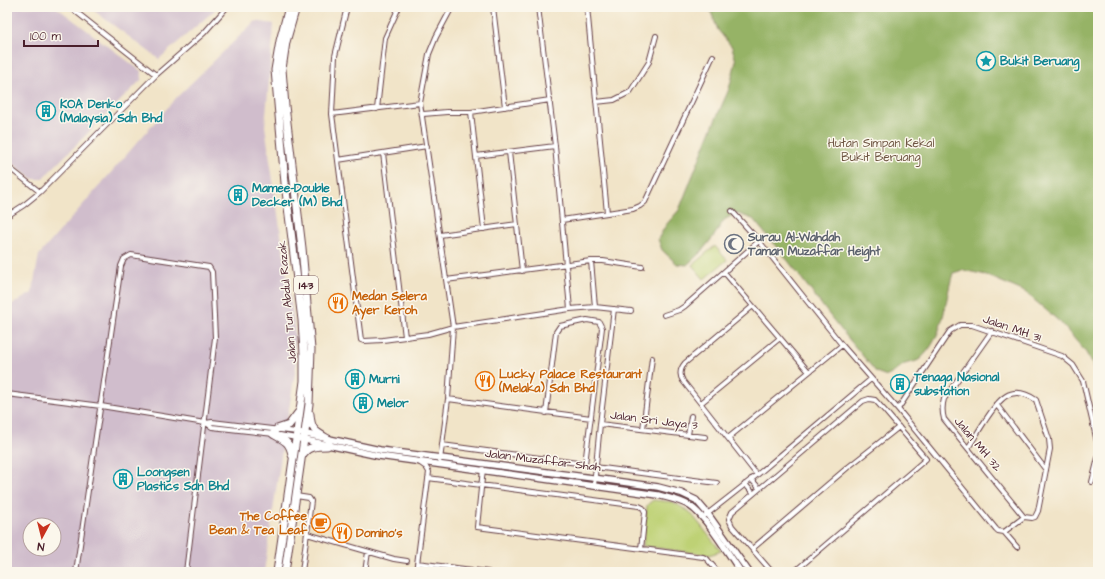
<svg xmlns="http://www.w3.org/2000/svg" width="1105" height="579" font-family="'Architects Daughter',sans-serif">
	<style>
		.industrial { fill: #d0bdcc; fill-rule: evenodd }
		.green { fill: #bed175; stroke: #847850 }
		.forest { fill: #96b366; stroke: #706948 }
		.lines { fill: none; stroke-linecap: round; stroke-linejoin: round }
		.street-casing { stroke: #633d43; stroke-width: 6 }
		.secondary-casing { stroke: #633d43; stroke-width: 8 }
		.highway-casing { stroke: #633d43; stroke-width: 9 }
		.street { stroke: #fff; stroke-width: 4 }
		.secondary { stroke: #fff; stroke-width: 5.5 }
		.highway { stroke: #fff; stroke-width: 7 }
		.labels { text-anchor: middle; stroke-width: 3; stroke-linejoin: round; paint-order: stroke }
		.shield { fill: #fbf7ec; stroke: #7f6065; stroke-width: 1 }
		.shield-label { font-size: 11px; font-weight: bold; fill: #4a1f2b }
		.culture-label { font-size: 12px; font-weight: bold; fill: #0d838f; stroke: #fbf7ec; text-anchor: start }
		.park-label { font-size: 12px; fill: #6d5441; stroke: #fbf7ec }
		.worship-label { font-size: 12px; font-weight: bold; fill: #5b616d; stroke: #fbf7ec; text-anchor: start }
		.food-label { font-size: 12px; font-weight: bold; fill: #c56008; stroke: #fbf7ec; text-anchor: start }
		.street-label { font-size: 12px; fill: #4a1f2b; stroke: #fbf7ec }
	</style>
	<rect width="100%" height="100%" fill="#fbf7ec"/>
	<filter id="ink" filterUnits="userSpaceOnUse"><feTurbulence type="fractalNoise" baseFrequency=".025" numOctaves="2"/><feDisplacementMap in="SourceGraphic" scale="8" xChannelSelector="R" yChannelSelector="G"/><feConvolveMatrix kernelMatrix="1 2 1 2 8 2 1 2 1" color-interpolation-filters="sRGB"/></filter>
	<filter id="wash" filterUnits="userSpaceOnUse"><feTurbulence type="fractalNoise" baseFrequency=".012" numOctaves="4" result="noise"/><feDisplacementMap in="SourceGraphic" scale="16" xChannelSelector="R" yChannelSelector="G"/><feGaussianBlur stdDeviation="0.9" result="paint"/><feColorMatrix in="noise" values="0 0 0 0 0 0 0 0 0 0 0 0 0 0 0 0 0 1.4 0 .05"/><feComposite in="paint" operator="in"/></filter>
	<g filter="url(#wash)">
		<rect width="100%" height="100%" fill="#f1e4c8"/>
		<path class="industrial" d="M 7,7 L 56,7 L 141,71 L 142,79 L 42,179 L 33,179 L 7,159 Z
			M 89,7 L 218,7 L 159,59 Z
			M 255,21 L 274,24 L 265,126 L 294,323 L 296,367 L 281,456 L 264,572 L 7,572 L 7,307 L 32,293 L 39,255 L 177,97 ZM 30,525 L 54,525 L 54,549 L 30,549 Z"/>
		<path class="green" d="M 715,246 L 727,260 L 704,279 L 692,265 Z
			M 653,500 L 673,502 L 690,512 L 721,551 L 709,555 L 643,546 L 647,505 Z"/>
		<path class="forest" d="M 709,7 L 1098,7 L 1098,386 L 1092,363 L 1085,351 L 1060,322 L 1025,292 L 986,275 L 963,270 L 953,273 C 944,302 945,337 920,359 C 915,363 908,362 903,365 C 897,369 895,373 887,376 L 876,372 L 834,321 L 789,262 L 753,219 L 736,213 L 724,220 L 714,236 L 701,252 L 687,265 L 677,264 L 662,250 L 658,239 L 666,225 L 679,210 L 711,130 L 729,89 L 736,61 L 732,47 L 718,30 Z"/>
	</g>
	<g filter="url(#ink)">
		<g class="lines">
			<g class="street-casing">
				<path id="street" d="M 70,7 L 156,75
					M 347,7 L 335,56 L 332,114 L 361,340 L 364,341 L 383,340 L 428,334 L 453,327 L 570,309 L 595,307 L 631,311
					M 493,7 L 505,107
					M 538,7 L 555,146 L 570,309
					M 587,7 L 607,213
					M 596,102 L 614,100 L 630,92 L 649,62 L 656,36
					M 377,109 L 385,38 L 399,7
					M 471,112 L 484,229
					M 332,114 L 420,103
					M 423,114 L 447,112 L 471,112 L 550,100
					M 509,152 L 522,271
					M 383,153 L 405,337
					M 476,156 L 555,146
					M 338,160 L 427,146
					M 7,166 L 40,192
					M 732,211 L 759,241 L 842,345 L 898,409 L 996,529 L 998,531 L 1004,532 L 1017,547
					M 7,216 L 24,205 L 40,192 L 156,75 L 204,33 L 227,7
					M 562,220 L 633,209 L 640,206 L 645,202 L 713,56
					M 440,235 L 517,224
					M 591,261 L 595,307
					M 724,272 L 809,372
					M 446,280 L 591,261 L 603,261 L 642,267
					M 753,306 L 685,363 C 680,369 679,375 683,381 L 757,475
					M 664,315 L 679,310 L 685,306 L 759,241
					M 7,394 L 101,406 L 205,423 L 212,422 L 297,432
					M 448,399 L 591,418
					M 701,403 L 780,338
					M 996,404 L 1046,470
					M 898,409 L 950,331 L 960,325 L 972,325 L 1062,356 L 1073,365 L 1083,381 L 1098,446
					M 206,423 L 212,427 L 274,434
					M 600,424 L 705,437
					M 643,429 L 652,358
					M 280,435 L 296,438
					M 688,435 L 691,416
					M 728,438 L 842,345
					M 442,445 L 585,464 L 602,328 L 599,322 L 587,320 L 560,326 L 556,332 L 546,413
					M 968,448 C 974,439 979,430 985,421 C 998,401 1010,382 1036,400 L 1049,439 L 1050,449 L 1038,511 L 1035,517 L 1032,518 L 1024,517 L 944,419 C 942,412 942,406 944,399 L 992,331
					M 440,460 L 448,399 L 453,327 L 420,103 L 429,54 L 436,37 L 452,7
					M 595,467 L 717,483
					M 483,469 L 477,527 L 703,557 L 707,559 L 718,572
					M 428,478 L 639,506 L 643,508 L 645,512 L 641,549
					M 751,479 L 759,488
					M 1092,482 L 1098,458
					M 745,484 L 753,493
					M 594,486 L 600,424 L 614,309
					M 296,496 L 309,498 L 311,501 L 302,572
					M 706,515 L 757,475 L 871,379
					M 1004,532 L 1024,517
					M 307,534 L 394,559 L 407,561
					M 752,549 L 847,468 L 899,427
					M 417,563 L 488,572
					M 76,572 L 121,266 L 124,259 L 131,255 L 209,267 L 212,272 L 215,338 L 186,572
					M 365,572 L 368,552
					M 416,572 L 429,472 L 426,467 L 419,462
					M 772,572 L 732,526 L 729,519 L 732,512 L 863,401 L 869,399 L 875,400 L 885,411 L 926,459 L 794,572"/>
			</g>
			<g class="secondary-casing">
				<path id="secondary" d="M 297,432 L 380,450 L 608,480 L 658,487 L 681,493 L 696,500 L 708,514 L 749,572
					M 296,438 L 379,456 L 658,495 C 668,498 681,500 690,506 C 706,516 729,555 741,572"/>
			</g>
			<g class="highway-casing">
				<path id="highway" d="M 310,414 C 311,431 316,432 330,440
					M 277,429 L 289,425 L 298,413
					M 273,434 C 284,440 290,442 292,455
					M 302,456 C 307,446 317,446 327,446
					M 277,572 L 297,432 L 304,381 L 304,354 L 302,320 L 285,183 L 275,70 L 280,41 L 289,7
					M 285,572 L 309,404 L 311,349 L 302,248 L 285,106 L 282,69 L 286,42 L 296,7"/>
			</g>
			<use href="#street" class="street"/>
			<use href="#secondary" class="secondary"/>
			<use href="#highway" class="highway"/>
		</g>
	</g>
	<defs>
		<g id="sight-ring" transform="scale(1)"><circle r="9.5" fill="#fbf7ec" stroke="#0f9aa8" stroke-width="1.5"/><path d="M0-6L1.8-2.2L6-1.7L2.9 1.2L3.7 5.4L0 3.3L-3.7 5.4L-2.9 1.2L-6-1.7L-1.8-2.2Z" fill="#0f9aa8"/></g>
		<g id="building-ring" transform="scale(1)"><circle r="9.5" fill="#fbf7ec" stroke="#0f9aa8" stroke-width="1.5"/><path d="M-4-6H4V6H1V3H-1V6H-4ZM-2.5-4.3h1.7v1.8h-1.7ZM.8-4.3h1.7v1.8H.8ZM-2.5-1h1.7V.8h-1.7ZM.8-1h1.7V.8H.8Z" fill="#0f9aa8"/></g>
		<g id="mosque-ring" transform="scale(1)"><circle r="9.5" fill="#fbf7ec" stroke="#6b7280" stroke-width="1.5"/><path d="M3.5-4.9A6 6 0 1 0 3.5 4.9A5 5 0 1 1 3.5-4.9Z" fill="#6b7280"/></g>
		<g id="restaurant-ring" transform="scale(1)"><circle r="9.5" fill="#fbf7ec" stroke="#e8710a" stroke-width="1.5"/><path d="M-5-6h1v4h1v-4h1v4h1v-4h1v5L-1.5 .5V6h-2V.5L-5-1ZM5-6V6H3V1.5H1.5Q1.5-4 5-6Z" fill="#e8710a"/></g>
		<g id="cafe-ring" transform="scale(1)"><circle r="9.5" fill="#fbf7ec" stroke="#e8710a" stroke-width="1.5"/><path d="M-5.5-4.5H6V0H3Q3 3.5 0 3.5H-2.5Q-5.5 3.5-5.5 0ZM3-3.2v2h1.7v-2ZM-6 4.5H4V6H-6Z" fill="#e8710a"/></g>
	</defs>
	<g fill-rule="evenodd">
		<use href="#sight-ring" x="986" y="61"/>
		<use href="#building-ring" x="46" y="111"/>
		<use href="#building-ring" x="238" y="195"/>
		<use href="#mosque-ring" x="734" y="244"/>
		<use href="#restaurant-ring" x="338" y="303"/>
		<use href="#building-ring" x="355" y="379"/>
		<use href="#restaurant-ring" x="485" y="381"/>
		<use href="#building-ring" x="900" y="384"/>
		<use href="#building-ring" x="363" y="403"/>
		<use href="#building-ring" x="123" y="479"/>
		<use href="#cafe-ring" x="321" y="523"/>
		<use href="#restaurant-ring" x="342" y="533"/>
	</g>
	<g class="labels">
		<rect class="shield" x="294" y="276" width="24" height="18" rx="3"/>
		<g class="shield-label">
			<text x="306" y="289">143</text>
		</g>
		<g class="culture-label">
			<text x="1000" y="65">Bukit Beruang</text>
			<text x="60" y="108">KOA Denko<tspan x="60" dy="14">(Malaysia) Sdn Bhd</tspan></text>
			<text x="252" y="192">Mamee-Double<tspan x="252" dy="14">Decker (M) Bhd</tspan></text>
			<text x="914" y="381">Tenaga Nasional<tspan x="914" dy="14">substation</tspan></text>
			<text x="369" y="383">Murni</text>
			<text x="377" y="407">Melor</text>
			<text x="137" y="476">Loongsen<tspan x="137" dy="14">Plastics Sdn Bhd</tspan></text>
		</g>
		<g class="park-label">
			<text x="881" y="147">Hutan Simpan Kekal<tspan x="881" dy="14">Bukit Beruang</tspan></text>
		</g>
		<g class="worship-label">
			<text x="748" y="241">Surau Al-Wahdah<tspan x="748" dy="14">Taman Muzaffar Height</tspan></text>
		</g>
		<g class="food-label">
			<text x="352" y="300">Medan Selera<tspan x="352" dy="14">Ayer Keroh</tspan></text>
			<text x="499" y="378">Lucky Palace Restaurant<tspan x="499" dy="14">(Melaka) Sdn Bhd</tspan></text>
			<text x="307" y="520" text-anchor="end">The Coffee<tspan x="307" dy="14">Bean &amp; Tea Leaf</tspan></text>
			<text x="356" y="537">Domino's</text>
		</g>
		<g class="street-label">
			<text transform="translate(287 302) rotate(-95)" y="4">Jalan Tun Abdul Razak</text>
			<text transform="translate(1012 328) rotate(19)" y="4">Jalan MH 31</text>
			<text transform="translate(654 420) rotate(7)" y="4">Jalan Sri Jaya 3</text>
			<text transform="translate(978 444) rotate(50)" y="4">Jalan MH 32</text>
			<text transform="translate(543 460) rotate(7)" y="4">Jalan Muzaffar Shah</text>
		</g>
	</g>
	<rect width="1105" height="579" fill="none" stroke="#fbf7ec" stroke-width="24"/>
	<g transform="translate(42 537) rotate(187)"><circle r="19" fill="#fbf7ec" stroke="#b4a19f"/>
	<path d="M0-3L7 15L0 10L-7 15Z" fill="#c8321e"/>
	<text y="-6" font-size="11" font-weight="bold" text-anchor="middle" fill="#4a1f2b">N</text>
	</g>
	<path d="M24 40v6h74v-6" fill="none" stroke="#4a1f2b" stroke-width="2"/>
	<text x="30" y="40" font-size="12" fill="#4a1f2b" stroke="#fbf7ec" stroke-width="3" paint-order="stroke">100 m</text>
</svg>
